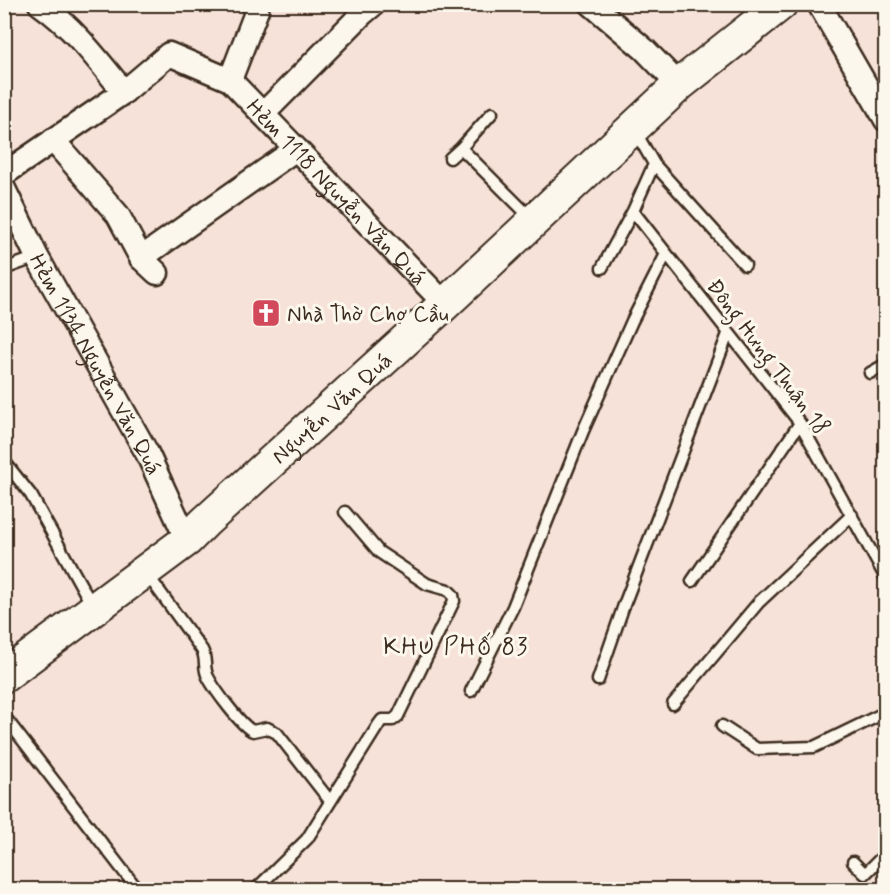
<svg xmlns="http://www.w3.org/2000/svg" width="890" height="894" font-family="Mynerve,sans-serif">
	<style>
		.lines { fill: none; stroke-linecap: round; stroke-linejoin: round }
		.service-casing { stroke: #3b2a1e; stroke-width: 15 }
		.minor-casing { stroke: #3b2a1e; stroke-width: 27 }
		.secondary-casing { stroke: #3b2a1e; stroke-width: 36 }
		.service { stroke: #fbf7ec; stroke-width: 10 }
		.minor { stroke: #fbf7ec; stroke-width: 22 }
		.secondary { stroke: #fbf7ec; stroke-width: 32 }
		.labels { text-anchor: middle; stroke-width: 6; stroke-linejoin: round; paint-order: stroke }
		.street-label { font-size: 22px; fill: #3b2a1e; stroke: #fbf7ec }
		.poi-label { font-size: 22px; fill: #3b2a1e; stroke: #fbf7ec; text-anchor: start }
		.neighbourhood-label { font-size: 24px; letter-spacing: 1.5px; fill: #3b2a1e; stroke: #fbf7ec }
	</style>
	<rect width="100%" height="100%" fill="#f6e2d8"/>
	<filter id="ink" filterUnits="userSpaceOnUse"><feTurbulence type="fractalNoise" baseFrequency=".0167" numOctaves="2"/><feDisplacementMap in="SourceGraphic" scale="12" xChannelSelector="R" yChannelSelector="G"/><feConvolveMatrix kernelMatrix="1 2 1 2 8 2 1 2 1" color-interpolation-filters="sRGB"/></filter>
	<g filter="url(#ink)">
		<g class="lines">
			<g class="service-casing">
				<path id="service" d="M 635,131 L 654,164 L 633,211 L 800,423 L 886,578
					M 461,148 L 492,113
					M 450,158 L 461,148 L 532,219
					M 654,164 L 745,265
					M 602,268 L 633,211
					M 4,269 L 37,257
					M 870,373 L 886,364
					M 4,461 L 31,495 L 93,607
					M 147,574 L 202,650 C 207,659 203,668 208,677 C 214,689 242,727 253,731 L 267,728 L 277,733 L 330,801
					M 692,581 L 800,423
					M 598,680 L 624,605 L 728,334
					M 471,691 L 513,607 L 583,431 L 632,321 L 666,254
					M 673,704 L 759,602 L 852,515
					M 4,716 L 138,890
					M 722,726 L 757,749 L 814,747 L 880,715 L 886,718
					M 853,862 L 865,874 L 881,858
					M 255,890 L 307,839 L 379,724 L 382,720 L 393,720 L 398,716 L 454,601 L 453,595 L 448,590 L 427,584 L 379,552 L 345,512"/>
			</g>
			<g class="minor-casing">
				<g id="minor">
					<path id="s1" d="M 40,4 C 74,28 98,60 124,92 L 169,54 L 230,80 L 445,304"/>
					<path d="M 591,4 L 645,50 L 679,85"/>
					<path d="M 819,4 L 886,120"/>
					<path d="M 230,80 L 257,10 L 253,4"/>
					<path d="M 263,114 L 362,14 L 374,4"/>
					<path d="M 53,140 L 118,215 L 141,258 L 157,273"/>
					<path d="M 4,174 L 124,92"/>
					<path id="s2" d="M 4,189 L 37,257 L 147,453 L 187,540"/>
					<path d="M 141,258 L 296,149"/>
				</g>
			</g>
			<g class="secondary-casing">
				<g id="secondary">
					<path id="s3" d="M 4,676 L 187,540 L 205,522 L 445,304 L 679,85 L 781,4"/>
				</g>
			</g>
			<use href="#service" class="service"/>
			<use href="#minor" class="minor"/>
			<use href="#secondary" class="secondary"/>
		</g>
	</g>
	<defs>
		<g id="church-square" transform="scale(1.5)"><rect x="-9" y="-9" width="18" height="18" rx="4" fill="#d1495b" stroke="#fbf7ec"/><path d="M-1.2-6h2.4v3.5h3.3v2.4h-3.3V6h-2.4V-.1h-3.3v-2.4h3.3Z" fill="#fff"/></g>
	</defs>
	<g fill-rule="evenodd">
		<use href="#church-square" x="266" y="313"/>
	</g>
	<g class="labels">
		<g class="street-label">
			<text dy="8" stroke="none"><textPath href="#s1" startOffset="402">Hẻm 1118 Nguyễn Văn Quá</textPath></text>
			<text transform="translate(769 356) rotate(53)" y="8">Đông Hưng Thuận 18</text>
			<text dy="8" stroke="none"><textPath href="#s2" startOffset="198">Hẻm 1134 Nguyễn Văn Quá</textPath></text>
			<text dy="8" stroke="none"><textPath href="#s3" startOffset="424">Nguyễn Văn Quá</textPath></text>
		</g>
		<g class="poi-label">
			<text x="287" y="321">Nhà Thờ Chợ Cầu</text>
		</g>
		<g class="neighbourhood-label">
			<text x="456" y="654">KHU PHỐ 83</text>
		</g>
	</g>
	<rect width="890" height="894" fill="none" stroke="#fbf7ec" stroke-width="24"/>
	<rect x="12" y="12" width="866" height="870" fill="none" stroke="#3b2a1e" stroke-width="2" filter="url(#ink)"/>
</svg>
